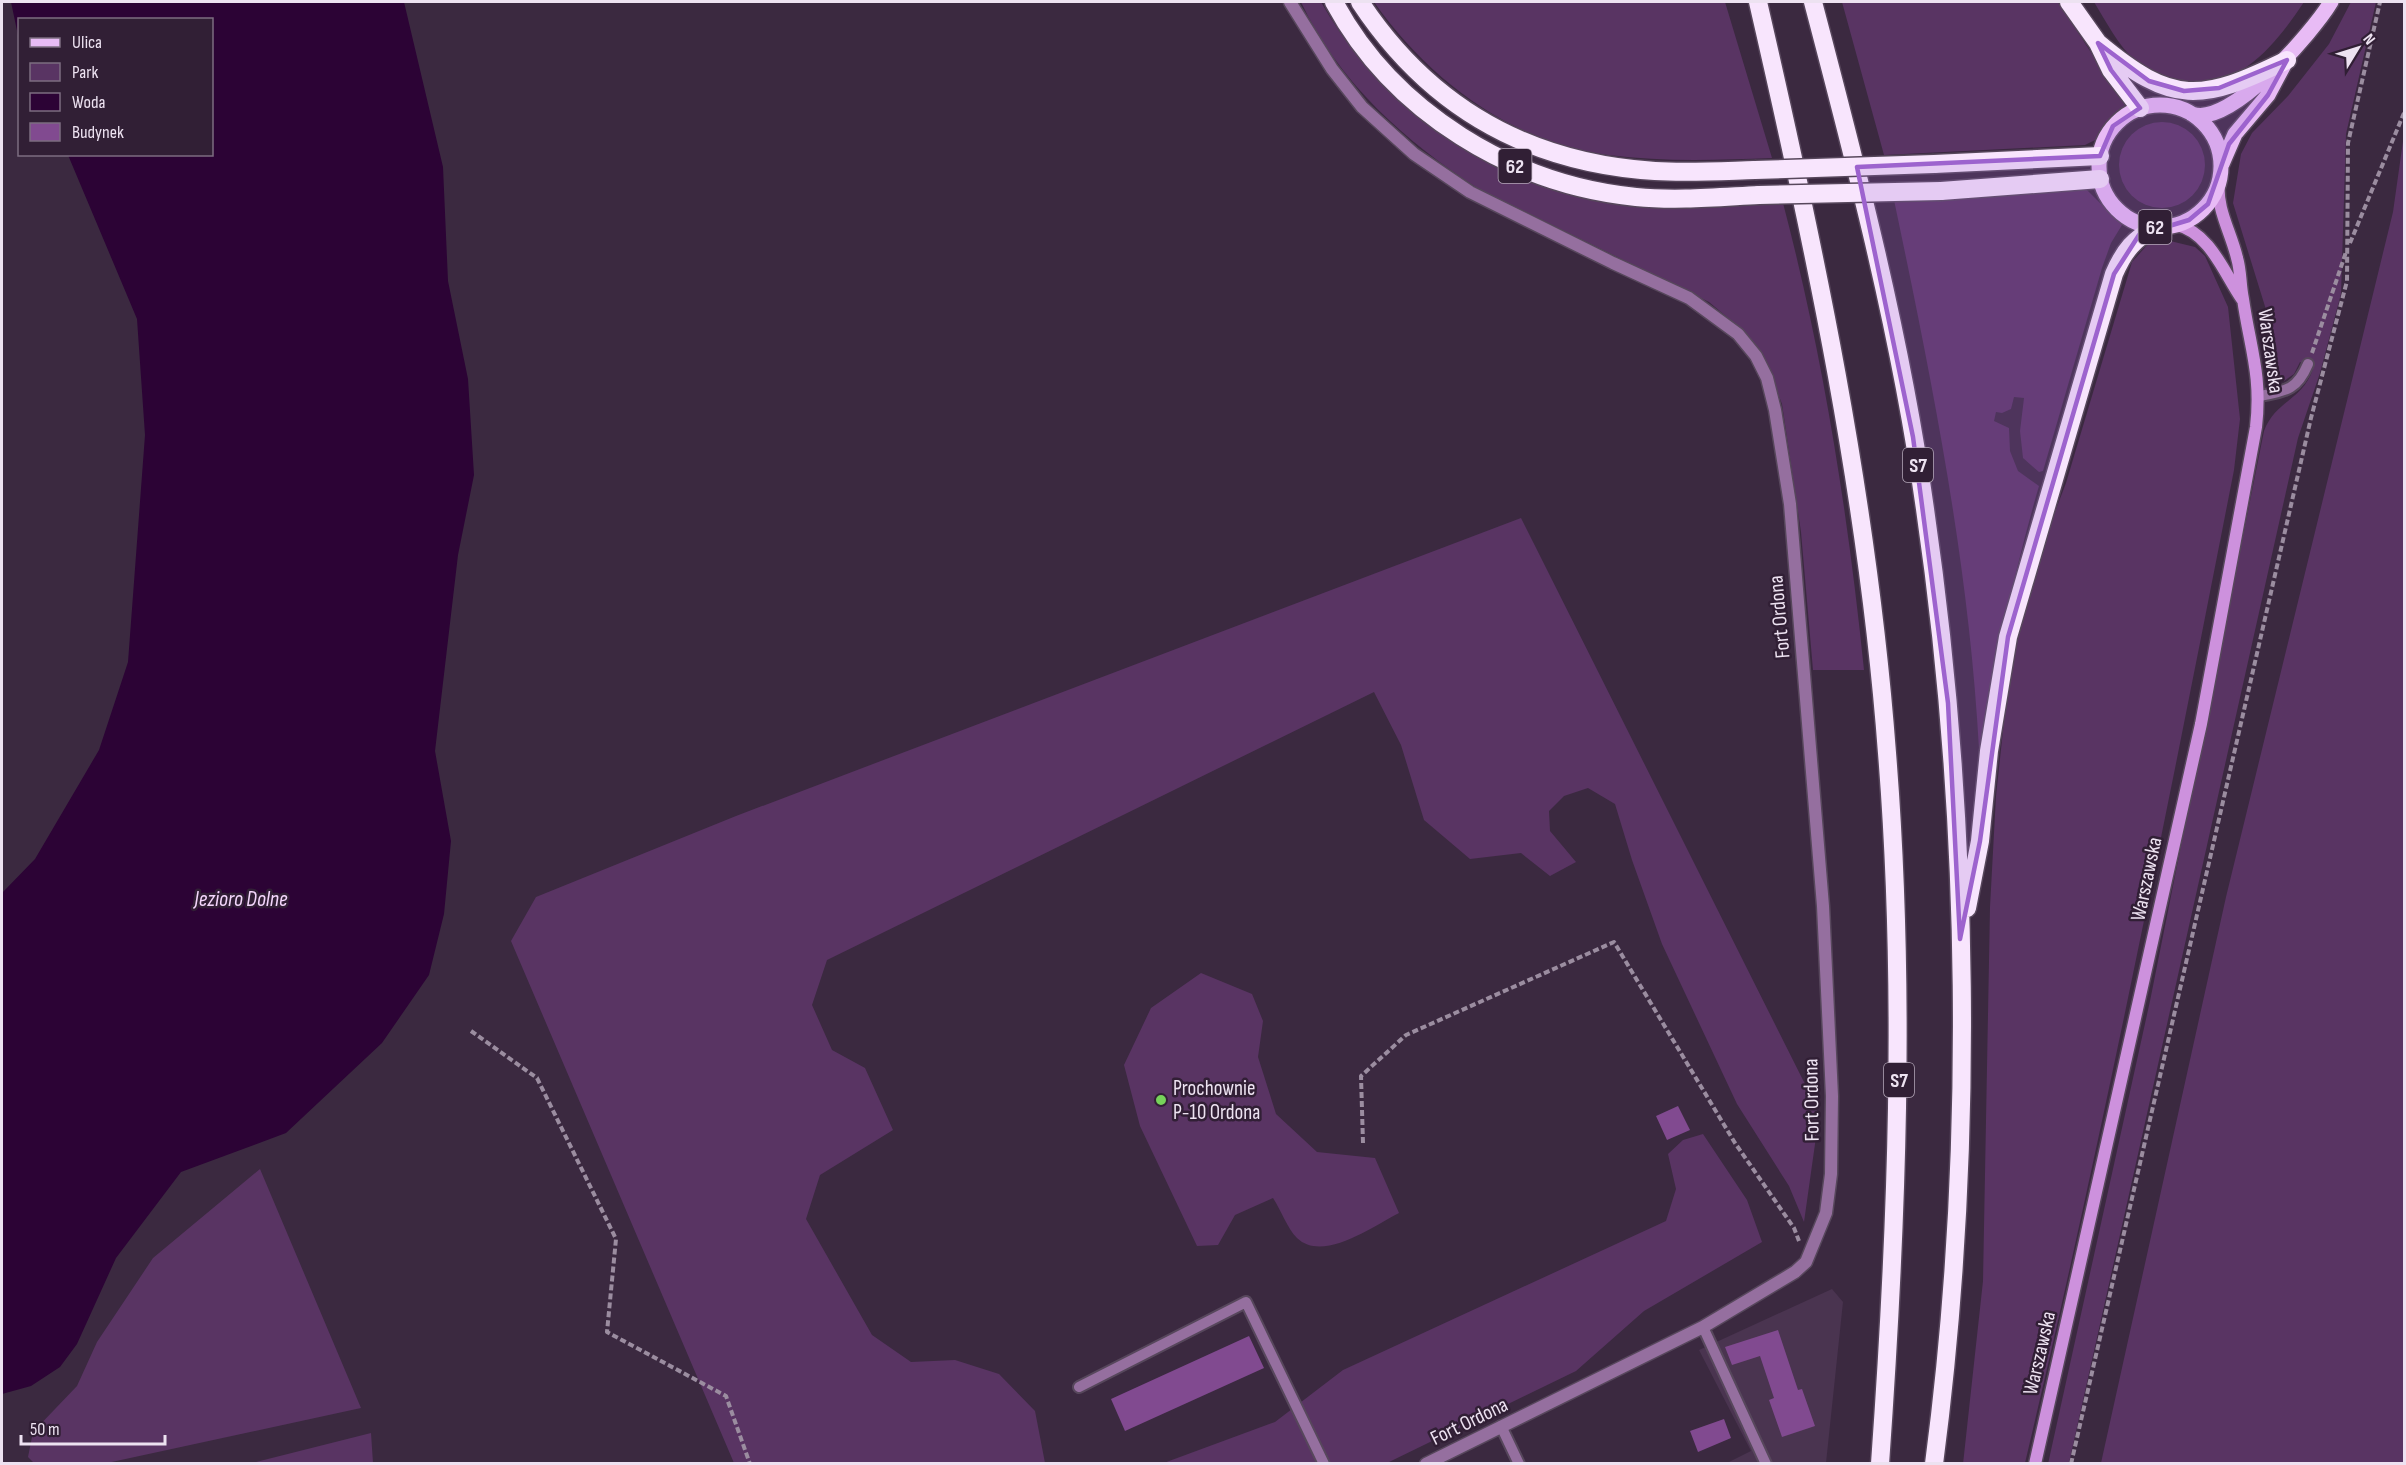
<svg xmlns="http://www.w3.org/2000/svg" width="2406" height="1465" font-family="'Sofia Sans Condensed',sans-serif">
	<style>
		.built { fill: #4a3450 }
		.green { fill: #593463 }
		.water { fill: #2c0335 }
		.building { fill: #814a90 }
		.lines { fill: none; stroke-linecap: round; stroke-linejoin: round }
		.service-casing { stroke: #57475c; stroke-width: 14 }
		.minor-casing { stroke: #57475c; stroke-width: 15 }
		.secondary-casing { stroke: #57475c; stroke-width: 15 }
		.primary-casing { stroke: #57475c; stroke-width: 18 }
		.motorway-casing { stroke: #57475c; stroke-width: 21 }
		.path { stroke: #9b8da0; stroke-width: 4; stroke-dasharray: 6 3; stroke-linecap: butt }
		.service { stroke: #956f9f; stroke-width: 10 }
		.minor { stroke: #956f9f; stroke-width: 12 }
		.secondary { stroke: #cd91dd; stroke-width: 12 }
		.primary { stroke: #e8bbf5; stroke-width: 15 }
		.motorway { stroke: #f8e5fd; stroke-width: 18 }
		.motorway-bridge-casing { stroke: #57475c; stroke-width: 21; stroke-linecap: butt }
		.motorway-bridge { stroke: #f8e5fd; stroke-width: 18 }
		.marked { fill: #9d63ce; fill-opacity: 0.2; stroke: #9d63ce; stroke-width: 4.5; stroke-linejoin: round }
		.poi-dot { fill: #76d25a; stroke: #311f35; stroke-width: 2 }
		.labels { text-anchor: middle; stroke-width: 5; stroke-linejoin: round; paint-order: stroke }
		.shield { fill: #311f35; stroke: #b5a8b9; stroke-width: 1.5 }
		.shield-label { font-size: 20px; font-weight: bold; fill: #ede2f1 }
		.street-label { font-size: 21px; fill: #ede2f1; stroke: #311f35 }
		.poi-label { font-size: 21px; fill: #ede2f1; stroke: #311f35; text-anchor: start }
		.water-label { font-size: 22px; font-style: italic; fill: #f4d6fc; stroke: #311f35 }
	</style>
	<rect width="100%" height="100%" fill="#3b2940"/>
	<path class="built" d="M 1832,1289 L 1843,1302 L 1826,1463 L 1727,1463 L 1751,1451 L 1699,1350 Z"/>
	<path class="green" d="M 1301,2 L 1321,2 C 1384,113 1492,185 1619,203 C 1669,211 1732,204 1783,203 C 1823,355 1848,513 1864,670 L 1813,670 L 1801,532 L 1782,404 L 1768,368 L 1756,347 L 1740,328 L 1709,302 L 1479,189 C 1406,142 1338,82 1301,2 Z
		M 1374,2 L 1725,2 L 1772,158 C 1717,160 1662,162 1608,155 C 1511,142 1429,80 1374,2 Z
		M 1842,2 L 2058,2 L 2126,106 L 2126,113 L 2103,136 L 2085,145 L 1884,155 Z
		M 2094,2 L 2304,2 C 2276,44 2239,92 2182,82 C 2165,79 2149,73 2136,61 C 2118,46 2106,21 2094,2 Z
		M 2351,2 L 2376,2 L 2346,134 L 2341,294 L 2320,373 L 2298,438 L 2069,1463 L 2048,1464 L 2150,1001 L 2264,431 C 2276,400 2302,401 2313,369 L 2300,362 L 2294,374 L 2284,381 L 2276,376 L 2272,329 L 2233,203 L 2241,154 L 2252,133 L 2288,96 L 2329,44 Z
		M2119 165a43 43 0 1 1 86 0a43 43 0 1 1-86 0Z
		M 2404,134 L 2404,1463 L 2101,1463 L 2226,897 L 2393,212 Z
		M 2086,189 L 2122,225 L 2111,243 L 2102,268 L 2043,471 L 2039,472 L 2023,458 L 2020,431 L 2024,398 L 2014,397 L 2011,409 L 2002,413 L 1996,412 L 1994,421 L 2009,428 L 2010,451 L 2018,471 L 2039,486 C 2013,575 1996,658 1982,750 L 1979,749 C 1969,564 1932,381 1894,200 Z
		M 2162,239 L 2195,247 L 2205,256 L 2228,307 L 2240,419 L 2234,470 C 2169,802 2103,1134 2025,1463 L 1963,1464 L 1983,1281 L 1990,907 L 1996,796 L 2005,712 L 2017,641 L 2039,554 L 2066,483 L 2132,262 L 2149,243 Z
		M 1521,518 L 1817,1108 L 1816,1137 L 1804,1222 L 1789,1186 L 1737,1104 L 1662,944 L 1632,860 L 1615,804 L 1588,788 L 1564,796 L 1549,811 L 1550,831 L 1576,862 L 1550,876 L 1521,853 L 1470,859 L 1424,820 L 1401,745 L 1374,692 L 827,960 L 812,1005 L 832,1050 L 865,1068 L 893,1130 L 820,1175 L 806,1219 L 872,1335 L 911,1362 L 955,1360 L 999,1374 L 1035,1411 L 1045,1463 L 734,1463 L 511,941 L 536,897 L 736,816 Z
		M 1201,973 L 1252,994 L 1263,1021 L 1258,1057 L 1276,1114 L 1317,1152 L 1375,1158 L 1399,1213 C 1373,1226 1323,1263 1297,1238 C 1287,1228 1281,1210 1273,1198 L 1235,1215 L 1218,1245 L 1197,1246 L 1140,1126 L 1124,1065 L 1151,1008 Z
		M 1703,1134 L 1747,1200 L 1762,1242 L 1644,1311 L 1576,1371 L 1387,1463 L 1161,1464 L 1275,1422 L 1343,1370 L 1666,1221 L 1676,1189 L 1668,1154 L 1683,1140 Z
		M 260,1169 L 361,1408 L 107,1463 L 34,1463 L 28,1457 L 33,1432 L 77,1386 L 97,1342 L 153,1258 Z
		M 371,1433 L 373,1463 L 252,1463 Z"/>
	<path class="water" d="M 11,2 L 404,2 L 443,167 L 448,281 L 468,379 L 474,475 L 458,555 L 435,751 L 451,841 L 444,914 L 429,975 L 382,1043 L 286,1133 L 181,1172 L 116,1258 L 77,1344 L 60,1367 L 31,1386 L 2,1394 L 2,893 L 35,859 L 99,750 L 128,662 L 145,435 L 137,319 L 68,155 L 212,154 L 212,20 L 20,20 L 19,40 Z"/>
	<path class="building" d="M 1678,1106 L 1690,1130 L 1667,1140 L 1656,1116 Z
		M 1778,1330 L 1798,1390 L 1802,1389 L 1815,1426 L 1782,1437 L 1769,1400 L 1774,1398 L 1760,1356 L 1732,1365 L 1725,1347 Z
		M 1249,1336 L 1264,1368 L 1125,1431 L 1111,1399 Z
		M 1724,1419 L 1731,1438 L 1698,1452 L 1690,1431 Z"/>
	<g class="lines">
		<g class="service-casing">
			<path id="service" d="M 2260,396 C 2286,391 2297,390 2308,364
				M 1703,1327 L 1766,1464
				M 1079,1387 L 1246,1302 L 1324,1464
				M 1501,1426 L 1519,1464"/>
		</g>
		<g class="minor-casing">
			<path id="minor" d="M 1290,2 L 1332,69 L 1362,107 L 1414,154 L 1470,192 L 1613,263 L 1689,298 L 1738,334 L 1756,356 L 1767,378 L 1775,410 L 1790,504 L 1823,906 L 1832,1096 L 1831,1174 L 1826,1213 L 1806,1262 L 1795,1272 L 1703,1327 L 1426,1464"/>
		</g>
		<g class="secondary-casing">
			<path id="secondary" d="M 2177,225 C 2210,233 2224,273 2242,299
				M 2035,1464 L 2201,724 L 2256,427 C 2262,375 2250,348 2243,299 C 2240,285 2241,271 2237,258 C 2231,232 2216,209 2219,182"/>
		</g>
		<g class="primary-casing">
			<path id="primary" d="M2099 166a61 61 0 1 1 122 0a61 61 0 1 1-122 0Z
				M 2192,114 C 2230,128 2313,32 2331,2
				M 2222,164 L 2235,134 L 2268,95 L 2285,63"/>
		</g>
		<g class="motorway-casing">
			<path id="motorway" d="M 1334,2 C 1393,112 1513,185 1636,197 C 1677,201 1719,197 1759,195
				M 1360,2 C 1430,108 1528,163 1655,171 C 1688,173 1722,171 1755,170
				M 1758,2 C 1815,249 1868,499 1887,753 C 1906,990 1897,1226 1880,1464
				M 1813,2 C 1857,169 1901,337 1925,509 C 1970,818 1975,1153 1934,1464
				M 2069,2 L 2098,43 L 2111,70 L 2140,108
				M 2098,43 C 2173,106 2201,102 2287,60
				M 1934,164 L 2100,156
				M 1941,191 L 2100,179
				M 1967,908 L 1980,841 L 1989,751 L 2008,637 L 2114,274 C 2124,251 2134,238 2157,227"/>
		</g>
		<path class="path" d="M 2350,243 L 2404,113
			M 2312,353 L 2346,252
			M 471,1031 L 537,1078 L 616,1239 L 607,1332 L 726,1396 L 750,1464
			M 1363,1143 L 1361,1076 L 1406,1035 L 1614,942 L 1735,1143 L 1794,1228 L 1799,1241
			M 2071,1464 L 2311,418 L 2347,281 L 2348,143 L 2380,2"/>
		<use href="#service" class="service"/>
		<use href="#minor" class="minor"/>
		<use href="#secondary" class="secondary"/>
		<use href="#primary" class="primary"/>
		<use href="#motorway" class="motorway"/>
		<g class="motorway-bridge-casing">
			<path id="motorway-bridge" d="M 1755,170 L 1934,164
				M 1759,195 L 1941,191"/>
		</g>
		<use href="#motorway-bridge" class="motorway-bridge"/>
	</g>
	<path class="marked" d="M 2098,43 L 2149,81 L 2184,91 L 2219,88 L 2287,60 L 2268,95 L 2229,144 L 2208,204 L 2189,220 L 2139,235 L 2114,274 L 2008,637 L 1980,841 L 1960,939 L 1948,703 L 1913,437 L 1857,167 L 2100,156 L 2113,126 L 2140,108 L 2111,70 Z"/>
	<circle class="poi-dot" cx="1161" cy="1100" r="6"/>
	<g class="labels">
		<g class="shield">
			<rect x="1498.5" y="149" width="33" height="34" rx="4.5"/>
			<rect x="2138.5" y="210" width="33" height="34" rx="4.5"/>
			<rect x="1903" y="448" width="30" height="34" rx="4.5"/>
			<rect x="1884" y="1063" width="30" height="34" rx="4.5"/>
		</g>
		<g class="shield-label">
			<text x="1515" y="173">62</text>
			<text x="2155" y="234">62</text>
			<text x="1918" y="472">S7</text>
			<text x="1899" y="1087">S7</text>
		</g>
		<g class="street-label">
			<text transform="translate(2271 351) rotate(82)" y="7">Warszawska</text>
			<text transform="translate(1779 617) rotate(-95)" y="7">Fort Ordona</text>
			<text transform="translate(2146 879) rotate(-78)" y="7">Warszawska</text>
			<text transform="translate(1811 1100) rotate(-91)" y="7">Fort Ordona</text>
			<text transform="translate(2039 1353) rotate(-77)" y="7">Warszawska</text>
			<text transform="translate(1469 1421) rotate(-26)" y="7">Fort Ordona</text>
		</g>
		<g class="poi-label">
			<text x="1173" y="1095">Prochownie<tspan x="1173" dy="24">P-10 Ordona</tspan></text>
		</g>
		<g class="water-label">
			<text x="241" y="906">Jezioro Dolne</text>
		</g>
	</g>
	<rect width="2406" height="1465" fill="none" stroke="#ede2f1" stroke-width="6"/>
	<rect x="18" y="18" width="195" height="138" fill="#311f35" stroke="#7c6d80" stroke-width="1.5"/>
	<rect x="30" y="38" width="30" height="9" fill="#e8bbf5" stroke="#7c6d80" stroke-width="1.5"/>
	<text x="72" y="48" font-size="18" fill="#ede2f1">Ulica</text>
	<rect x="30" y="63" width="30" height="18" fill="#593463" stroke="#7c6d80" stroke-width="1.5"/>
	<text x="72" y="78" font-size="18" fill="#ede2f1">Park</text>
	<rect x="30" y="93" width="30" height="18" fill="#2c0335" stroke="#7c6d80" stroke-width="1.5"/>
	<text x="72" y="108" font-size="18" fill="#ede2f1">Woda</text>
	<rect x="30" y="123" width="30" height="18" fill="#814a90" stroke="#7c6d80" stroke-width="1.5"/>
	<text x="72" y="138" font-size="18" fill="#ede2f1">Budynek</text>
	<g transform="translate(2358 48) rotate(52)" stroke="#311f35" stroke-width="4.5" paint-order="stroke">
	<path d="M0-4.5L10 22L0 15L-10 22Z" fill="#ede2f1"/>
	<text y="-9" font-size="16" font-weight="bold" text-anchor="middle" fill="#ede2f1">N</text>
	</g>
	<path d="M21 1435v9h144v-9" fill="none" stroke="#ede2f1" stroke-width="3"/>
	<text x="30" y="1435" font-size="18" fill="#ede2f1" stroke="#311f35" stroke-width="4.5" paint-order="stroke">50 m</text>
</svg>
